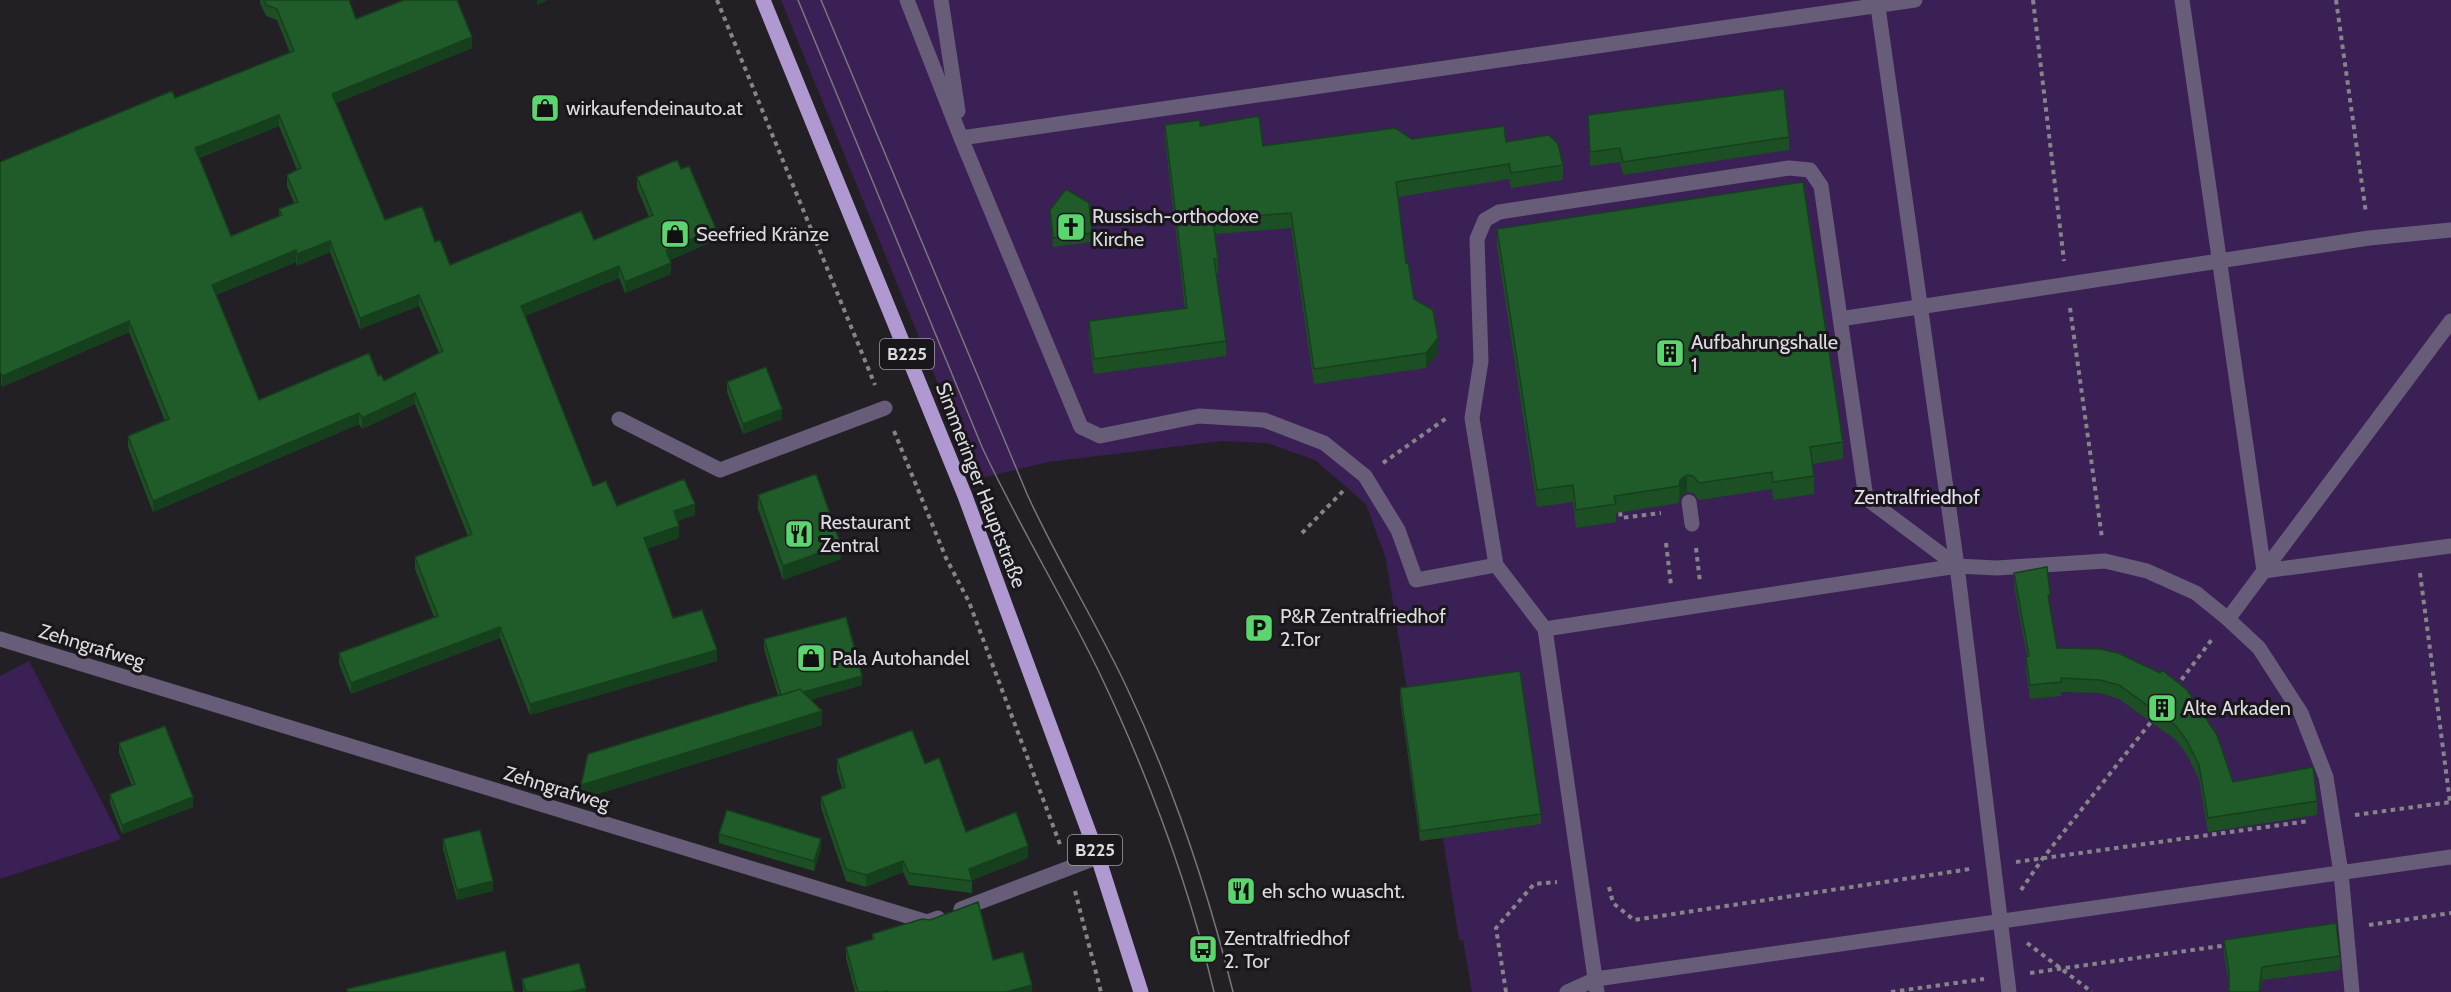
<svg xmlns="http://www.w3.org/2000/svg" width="2451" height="992" font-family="Cabin,sans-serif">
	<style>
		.green { fill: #3a2055 }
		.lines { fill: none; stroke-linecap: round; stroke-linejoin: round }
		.path { stroke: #858488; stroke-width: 4; stroke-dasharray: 4.5 4.5; stroke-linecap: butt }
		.minor { stroke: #685d78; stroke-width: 15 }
		.major { stroke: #b098d1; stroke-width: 15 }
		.tram { stroke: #79777b; stroke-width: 1.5 }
		.wall { fill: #1c4f24; fill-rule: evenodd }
		.shaded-wall { fill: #16401d }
		.building { fill: #205c2a; stroke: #16401d; stroke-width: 1.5; fill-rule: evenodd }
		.labels { text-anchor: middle; stroke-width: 6; stroke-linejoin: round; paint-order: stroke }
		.shield { fill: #19171b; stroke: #a2a0a4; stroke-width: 1.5 }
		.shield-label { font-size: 18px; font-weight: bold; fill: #dcdbde }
		.poi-label { font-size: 20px; fill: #dcdbde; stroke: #19171b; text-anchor: start }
		.street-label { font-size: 20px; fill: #dcdbde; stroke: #19171b }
		.park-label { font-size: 20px; fill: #e6dff2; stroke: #19171b }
	</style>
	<rect width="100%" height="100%" fill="#222025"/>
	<path class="green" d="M 781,0 L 2451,0 L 2451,992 L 1472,992 L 1463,940 L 1459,940 L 1443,838 L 1420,841 L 1400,698 L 1408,696 L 1386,559 L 1366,504 L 1315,460 L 1267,443 L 1221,441 L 1048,462 L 977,479 Z
		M 29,661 L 121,839 L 0,879 L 0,676 Z"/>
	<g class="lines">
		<path class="path" d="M 717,0 L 875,385
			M 2033,0 L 2064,261
			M 2336,0 L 2366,213
			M 2070,308 L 2102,538
			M 894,431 L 946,558 L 969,602 L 1061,847
			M 1383,463 L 1448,417
			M 1620,512 L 1621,518 L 1661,513
			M 1302,533 L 1345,489
			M 1666,543 L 1671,585
			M 1696,548 L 1700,582
			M 2420,573 L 2450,802
			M 2176,687 L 2213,638
			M 2355,815 L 2451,802
			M 2016,862 L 2309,821
			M 1609,887 L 1613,903 L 1634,920 L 1970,869
			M 2021,890 L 2043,858 L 2151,722
			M 1075,891 L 1101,992
			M 2369,925 L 2451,913
			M 2027,943 L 2092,992
			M 2030,973 L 2228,945
			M 1506,992 L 1496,928 L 1534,884 L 1557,882
			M 1891,992 L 1984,979"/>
		<path class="minor" d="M 907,0 L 961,138 L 1081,427 L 1100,436 L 1199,416 L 1264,420 L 1324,443 L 1365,476 L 1398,530 L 1416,580 L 1496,565 L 1545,629 L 1957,566 L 1866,498 L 1821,186 L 1810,170 L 1789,168 L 1499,212 L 1485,220 L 1477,239 L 1481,361 L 1472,418 L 1496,565
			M 941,0 L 958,111
			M 1877,0 L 1957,566 L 2009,992
			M 2182,0 L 2264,571 L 2451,546
			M 961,138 L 1915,0
			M 1840,319 L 2369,238 L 2451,230
			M 619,419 L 720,470 L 885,408
			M 1689,502 L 1692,524
			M 1957,566 L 1997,568 L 2105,561 L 2147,571 L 2196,593 L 2228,619 L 2259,648 L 2301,713 L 2326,777 L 2341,873 L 2352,992
			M 2228,619 L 2451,321
			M 1545,629 L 1597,992
			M 0,639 L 927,922 L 938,918
			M 961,909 L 1098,857
			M 1567,992 L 1596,979 L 2451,857"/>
		<path class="major" d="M 763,0 L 965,496 L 1098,857 L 1141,992"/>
		<path class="tram" d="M 798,0 L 982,447 C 1018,524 1062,596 1099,672 C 1148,775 1188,881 1214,992
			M 821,0 L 1027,494 C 1057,560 1096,622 1127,688 C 1173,786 1207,887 1233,992"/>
	</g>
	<path class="wall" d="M 260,0 L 349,0 L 356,19 L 472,48 L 336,103 L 385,220 L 435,242 L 450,265 L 594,240 L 649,217 L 637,188 L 637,177 L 681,169 L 716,240 L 670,260 L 671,274 L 625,293 L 619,278 L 525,316 L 593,486 L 617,506 L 695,515 L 677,521 L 679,538 L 648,548 L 673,618 L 717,661 L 530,715 L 500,638 L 351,694 L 339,664 L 339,653 L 434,617 L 415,569 L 415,557 L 468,536 L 415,404 L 362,429 L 359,424 L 153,512 L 128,447 L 128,436 L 165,421 L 129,332 L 2,387 L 1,384 L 0,162 L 175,98 L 290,53 L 277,20 L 266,16 L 260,3 ZM 279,126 L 297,170 L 287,175 L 287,186 L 294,203 L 279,209 L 279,216 L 231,236 L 199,158 ZM 330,252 L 360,329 L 419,306 L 439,353 L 384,381 L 378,376 L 259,400 L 216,295 L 296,262 L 297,266 Z
		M 1588,115 L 1789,137 L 1789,150 L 1623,175 L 1620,162 L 1590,166 Z
		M 1165,125 L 1200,126 L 1263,146 L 1412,139 L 1506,142 L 1563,165 L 1563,180 L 1511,188 L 1509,179 L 1398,197 L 1406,263 L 1414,299 L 1438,353 L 1426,368 L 1314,384 L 1291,228 L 1215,234 L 1218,259 L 1218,274 L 1216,274 L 1226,341 L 1226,356 L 1094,374 L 1089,336 L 1089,321 L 1185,309 L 1165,140 Z
		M 1050,210 L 1092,233 L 1092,242 L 1053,247 L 1050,219 Z
		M 1497,229 L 1843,442 L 1843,459 L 1812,464 L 1814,476 L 1814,494 L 1773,500 L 1772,489 L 1699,500 L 1693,493 L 1687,492 L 1680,498 L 1679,503 L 1616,513 L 1616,522 L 1576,528 L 1573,502 L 1537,507 L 1497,246 Z
		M 727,382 L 782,419 L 743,434 L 727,392 Z
		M 758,495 L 841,559 L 783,580 L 758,509 Z
		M 2014,573 L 2050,608 L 2057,648 L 2100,649 L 2233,782 L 2317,801 L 2317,815 L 2208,832 L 2199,779 L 2187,755 L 2176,740 L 2119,699 L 2100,693 L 2061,692 L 2061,696 L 2030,699 L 2026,670 L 2027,656 L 2014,587 Z
		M 764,639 L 862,685 L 810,700 L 822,725 L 581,799 L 778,696 L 764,649 Z
		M 1400,688 L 1541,814 L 1541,824 L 1420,841 L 1400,698 Z
		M 119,743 L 193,807 L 122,834 L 110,803 L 110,794 L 132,786 L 119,753 Z
		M 837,759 L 925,764 L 966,832 L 1028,858 L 972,880 L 972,893 L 909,885 L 903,872 L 866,887 L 846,881 L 821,808 L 821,797 L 842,788 L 837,771 Z
		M 719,834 L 821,848 L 814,871 L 719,843 Z
		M 443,839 L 493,891 L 457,900 L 443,849 Z
		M 872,934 L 993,960 L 1032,992 L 855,992 L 846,958 L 846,947 L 872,940 Z
		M 2224,940 L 2340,956 L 2340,970 L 2262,980 L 2261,992 L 2229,992 L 2229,984 L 2224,954 Z
		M 522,979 L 586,992 L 523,992 Z"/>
	<path class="shaded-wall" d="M 537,0 L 548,0 L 537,5 Z
		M 472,37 L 472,48 L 332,105 L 332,94 Z
		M 279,115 L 279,126 L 195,159 L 195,148 Z
		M 716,229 L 716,240 L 666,261 L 666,250 Z
		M 330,241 L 330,252 L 297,266 L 297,254 Z
		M 296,250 L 296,262 L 212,296 L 212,285 Z
		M 671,263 L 671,274 L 625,293 L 625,282 Z
		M 619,266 L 619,278 L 521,318 L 521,306 Z
		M 419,295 L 419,306 L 360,329 L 360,318 Z
		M 129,321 L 129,332 L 2,387 L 2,376 Z
		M 1438,338 L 1438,353 L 1426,368 L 1426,353 Z
		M 415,393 L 415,404 L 362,429 L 362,418 Z
		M 782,409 L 782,419 L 743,434 L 743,424 Z
		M 359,413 L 359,424 L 153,512 L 153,501 Z
		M 1687,475 L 1687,492 L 1680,498 L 1679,503 L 1680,480 Z
		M 695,504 L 695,515 L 674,522 L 674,511 Z
		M 679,526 L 679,538 L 644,550 L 644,538 Z
		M 841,545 L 841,559 L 783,580 L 783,566 Z
		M 500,627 L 500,638 L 351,694 L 351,683 Z
		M 717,650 L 717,661 L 530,715 L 530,704 Z
		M 862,676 L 862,685 L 782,708 L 782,698 Z
		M 822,711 L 822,725 L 581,799 L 581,785 Z
		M 193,797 L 193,807 L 122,834 L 122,825 Z
		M 821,839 L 821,848 L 814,871 L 814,861 Z
		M 1028,846 L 1028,858 L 969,881 L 969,869 Z
		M 903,861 L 903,872 L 866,887 L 866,875 Z
		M 493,881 L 493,891 L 457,900 L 457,890 Z
		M 2262,967 L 2261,992 L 2259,992 Z
		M 1032,985 L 1032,992 L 1006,992 Z
		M 586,988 L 586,992 L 570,992 Z"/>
	<path class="building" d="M 264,0 L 349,0 L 356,19 L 404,0 L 457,0 L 472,37 L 332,94 L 385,220 L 422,206 L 435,242 L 440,240 L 450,265 L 581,211 L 594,240 L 653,215 L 637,177 L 677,160 L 681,169 L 689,166 L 716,229 L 666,250 L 671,263 L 625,282 L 619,266 L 521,306 L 593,486 L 606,481 L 617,506 L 684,479 L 695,504 L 674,511 L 679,526 L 644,538 L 673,618 L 702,610 L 717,650 L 530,704 L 500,627 L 351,683 L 339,653 L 438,616 L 415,557 L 472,534 L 415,393 L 362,418 L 359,413 L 153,501 L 128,436 L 169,419 L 129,321 L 2,376 L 1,373 L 0,373 L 0,162 L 172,91 L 175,98 L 294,51 L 277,9 L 266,5 ZM 279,115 L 301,168 L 287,175 L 298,202 L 279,209 L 282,215 L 231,236 L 195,148 ZM 330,241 L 360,318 L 419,295 L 443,351 L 384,381 L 381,375 L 378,376 L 369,353 L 259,400 L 212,285 L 296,250 L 297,254 Z
		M 1784,89 L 1789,137 L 1623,162 L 1620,148 L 1590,152 L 1588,115 Z
		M 1259,116 L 1263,146 L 1395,128 L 1412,139 L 1504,126 L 1506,142 L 1549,135 L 1558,144 L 1563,165 L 1511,173 L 1509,163 L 1509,164 L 1396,182 L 1406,263 L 1408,262 L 1414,299 L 1433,310 L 1438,338 L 1426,353 L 1314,369 L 1291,213 L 1213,219 L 1218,259 L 1214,259 L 1226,341 L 1094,359 L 1089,321 L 1187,308 L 1165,125 L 1200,120 L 1200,126 Z
		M 1803,182 L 1843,442 L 1810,447 L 1814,476 L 1773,482 L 1772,472 L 1699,483 L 1693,476 L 1687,475 L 1680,480 L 1679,486 L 1614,496 L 1616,504 L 1576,510 L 1573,485 L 1537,490 L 1497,229 Z
		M 1066,189 L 1089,203 L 1092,233 L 1053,238 L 1050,210 Z
		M 766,367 L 782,409 L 743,424 L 727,382 Z
		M 816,474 L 841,545 L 783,566 L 758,495 Z
		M 2047,567 L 2050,594 L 2048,596 L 2057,648 L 2100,649 L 2118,653 L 2160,673 L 2162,670 L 2187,690 L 2217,735 L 2233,782 L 2313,767 L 2317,801 L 2208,818 L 2199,765 L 2187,741 L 2176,726 L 2119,685 L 2100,680 L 2061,678 L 2061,682 L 2030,685 L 2026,657 L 2029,656 L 2014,573 Z
		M 846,617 L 862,676 L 803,692 L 800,689 L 781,695 L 764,639 Z
		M 1520,671 L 1541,814 L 1420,831 L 1400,688 Z
		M 800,689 L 822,711 L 581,785 L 588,754 Z
		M 165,726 L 193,797 L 122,825 L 110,794 L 135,784 L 119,743 Z
		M 912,730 L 925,764 L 939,758 L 966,832 L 1016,812 L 1028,846 L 969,869 L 972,881 L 909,873 L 903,861 L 866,875 L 846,869 L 821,797 L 845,787 L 837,759 Z
		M 727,810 L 821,839 L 814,861 L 719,834 Z
		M 480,830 L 493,881 L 457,890 L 443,839 Z
		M 978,902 L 993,960 L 1023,952 L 1032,985 L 1006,992 L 887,992 L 887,991 L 881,992 L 858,992 L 846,947 L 874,939 L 872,934 L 922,919 L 930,920 Z
		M 2336,923 L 2340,956 L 2262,967 L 2259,992 L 2229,992 L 2229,971 L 2224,940 Z
		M 505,951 L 514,992 L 348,992 L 347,989 Z
		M 579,963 L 586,988 L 570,992 L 526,992 L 522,979 Z"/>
	<defs>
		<g id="shop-square" transform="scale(1.5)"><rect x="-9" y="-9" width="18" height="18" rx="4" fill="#5bd56e" stroke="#19171b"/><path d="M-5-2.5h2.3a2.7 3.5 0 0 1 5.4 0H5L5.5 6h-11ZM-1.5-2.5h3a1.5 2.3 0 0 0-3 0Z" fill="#111"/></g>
		<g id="church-square" transform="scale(1.5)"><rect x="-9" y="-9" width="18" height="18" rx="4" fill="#5bd56e" stroke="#19171b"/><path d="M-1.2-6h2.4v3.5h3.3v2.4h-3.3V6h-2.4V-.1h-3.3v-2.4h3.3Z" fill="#111"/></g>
		<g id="building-square" transform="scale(1.5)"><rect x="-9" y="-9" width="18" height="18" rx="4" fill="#5bd56e" stroke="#19171b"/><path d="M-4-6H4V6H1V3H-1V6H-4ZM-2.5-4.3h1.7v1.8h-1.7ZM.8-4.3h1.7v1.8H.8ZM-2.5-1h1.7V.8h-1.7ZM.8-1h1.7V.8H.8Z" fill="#111"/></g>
		<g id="restaurant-square" transform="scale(1.5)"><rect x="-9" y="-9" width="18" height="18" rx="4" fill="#5bd56e" stroke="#19171b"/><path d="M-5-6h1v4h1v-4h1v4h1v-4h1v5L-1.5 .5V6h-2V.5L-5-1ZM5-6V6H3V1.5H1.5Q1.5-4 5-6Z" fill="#111"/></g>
		<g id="parking-square" transform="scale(1.5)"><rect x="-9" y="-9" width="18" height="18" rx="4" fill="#5bd56e" stroke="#19171b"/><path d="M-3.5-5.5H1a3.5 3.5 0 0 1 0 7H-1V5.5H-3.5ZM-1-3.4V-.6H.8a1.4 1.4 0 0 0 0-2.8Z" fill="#111"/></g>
		<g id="bus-square" transform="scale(1.5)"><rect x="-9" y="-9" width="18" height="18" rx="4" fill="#5bd56e" stroke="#19171b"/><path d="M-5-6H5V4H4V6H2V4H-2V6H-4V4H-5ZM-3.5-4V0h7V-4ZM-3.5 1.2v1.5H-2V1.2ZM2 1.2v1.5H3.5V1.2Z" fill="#111"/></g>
	</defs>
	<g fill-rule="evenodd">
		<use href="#shop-square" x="545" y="108"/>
		<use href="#church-square" x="1071" y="227"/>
		<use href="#shop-square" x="675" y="234"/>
		<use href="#building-square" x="1670" y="353"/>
		<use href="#restaurant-square" x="799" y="534"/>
		<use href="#parking-square" x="1259" y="628"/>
		<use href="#shop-square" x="811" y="658"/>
		<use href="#building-square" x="2162" y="708"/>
		<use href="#restaurant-square" x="1241" y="891"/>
		<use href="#bus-square" x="1203" y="949"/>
	</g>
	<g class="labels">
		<g class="shield">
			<rect x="880" y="339" width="54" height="30" rx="4.5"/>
			<rect x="1068" y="835" width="54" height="30" rx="4.5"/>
		</g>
		<g class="shield-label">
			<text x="907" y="360">B225</text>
			<text x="1095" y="856">B225</text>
		</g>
		<g class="poi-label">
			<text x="566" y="115">wirkaufendeinauto.at</text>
			<text x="1092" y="223">Russisch-orthodoxe<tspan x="1092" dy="23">Kirche</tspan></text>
			<text x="696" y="241">Seefried Kränze</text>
			<text x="1691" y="349">Aufbahrungshalle<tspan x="1691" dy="23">1</tspan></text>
			<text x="820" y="529">Restaurant<tspan x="820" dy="23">Zentral</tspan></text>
			<text x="1280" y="623">P&amp;R Zentralfriedhof<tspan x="1280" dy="23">2.Tor</tspan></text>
			<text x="832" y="665">Pala Autohandel</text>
			<text x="2183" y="715">Alte Arkaden</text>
			<text x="1262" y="898">eh scho wuascht.</text>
			<text x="1224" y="945">Zentralfriedhof<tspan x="1224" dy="23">2. Tor</tspan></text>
		</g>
		<g class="street-label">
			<text transform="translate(981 485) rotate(69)" y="7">Simmeringer Hauptstraße</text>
			<text transform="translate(92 646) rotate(17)" y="7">Zehngrafweg</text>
			<text transform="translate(557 788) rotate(17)" y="7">Zehngrafweg</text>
		</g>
		<g class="park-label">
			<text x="1917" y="504">Zentralfriedhof</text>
		</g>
	</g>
</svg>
